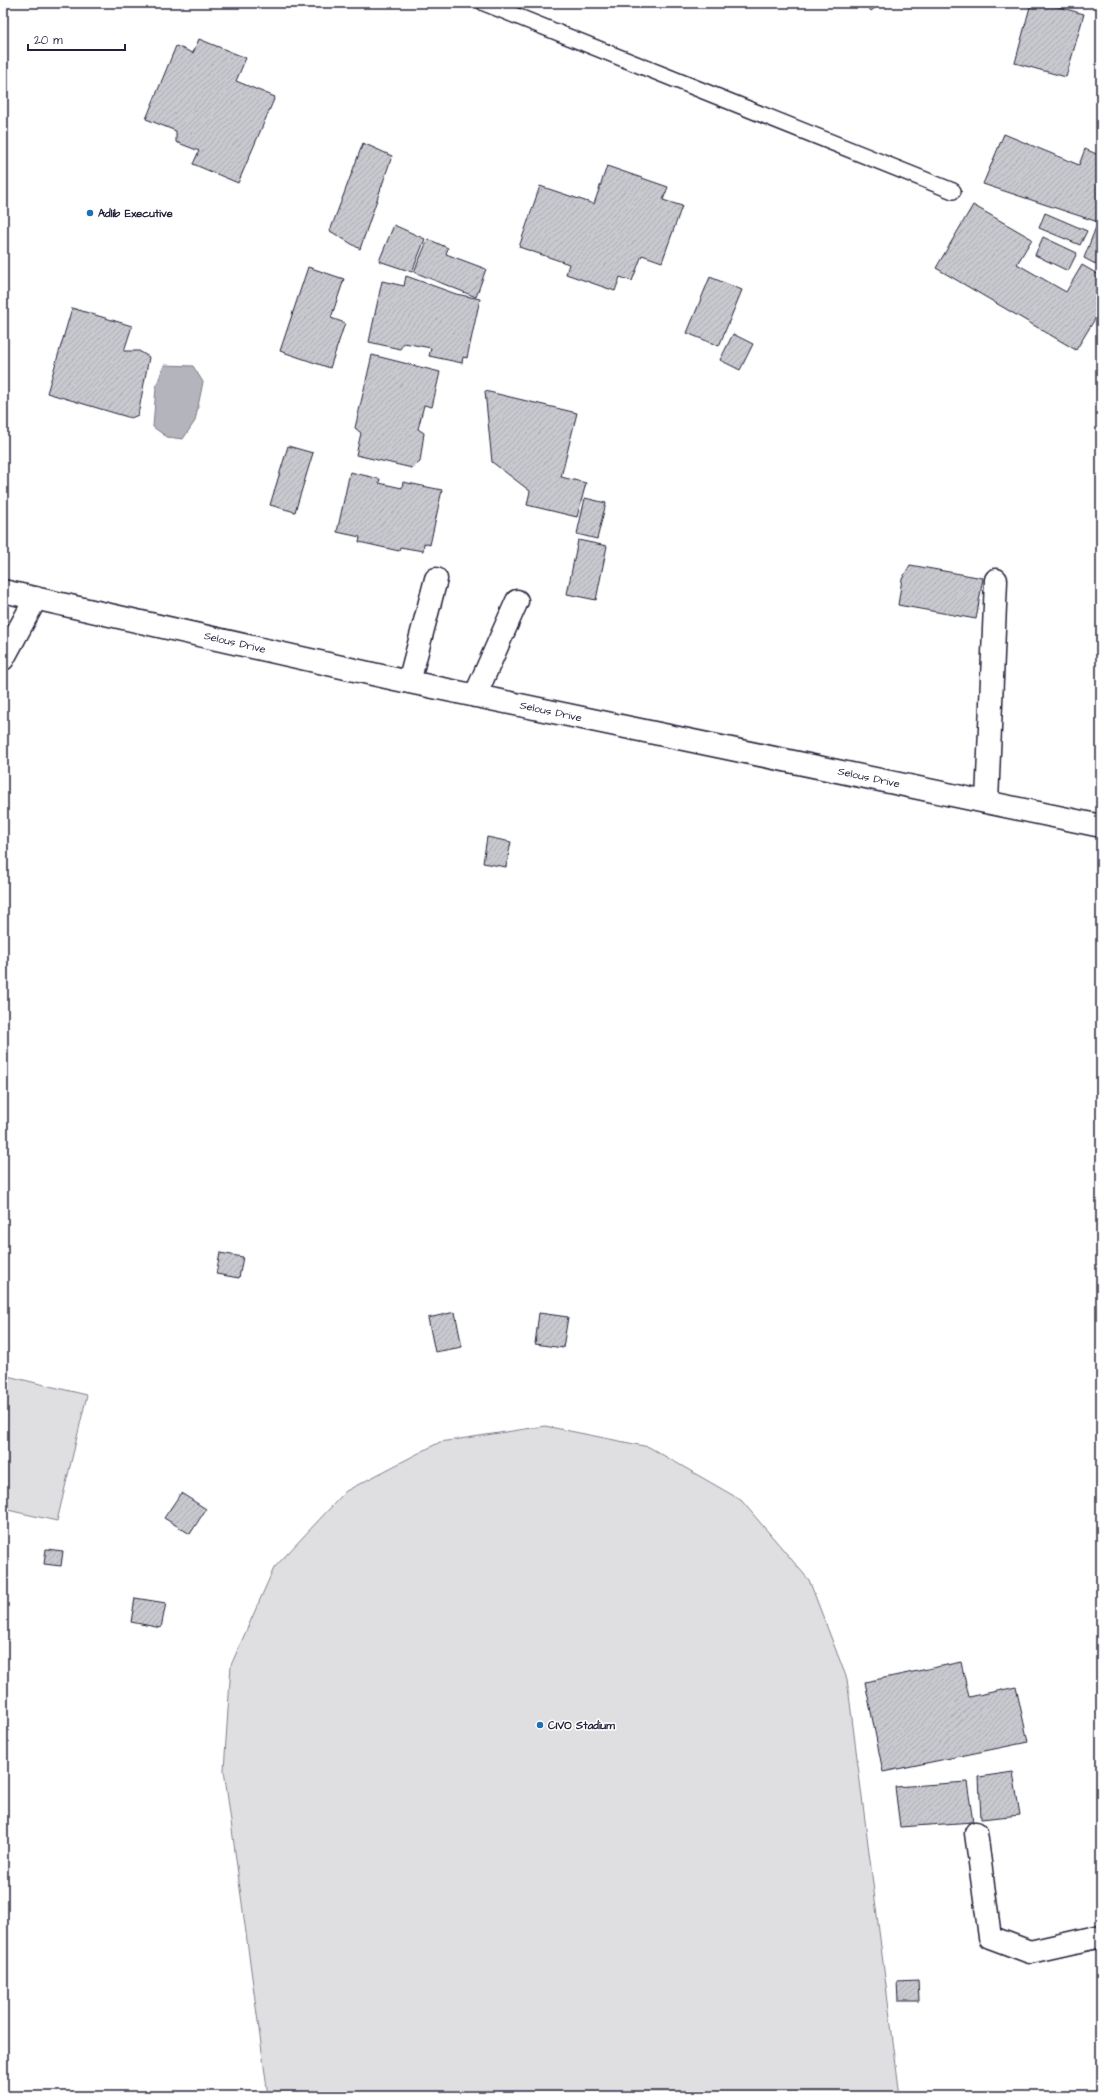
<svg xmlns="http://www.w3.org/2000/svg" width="1104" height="2099" font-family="'Architects Daughter',sans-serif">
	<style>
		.grass { fill: #dfdfe2; stroke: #80808e }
		.water { fill: #b4b4bc; stroke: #7a7a88 }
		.building { fill: url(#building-hatch); stroke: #22223b }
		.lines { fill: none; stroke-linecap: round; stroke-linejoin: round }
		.service-casing { stroke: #22223b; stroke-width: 18 }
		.minor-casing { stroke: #22223b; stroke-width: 25 }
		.service { stroke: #fff; stroke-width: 15 }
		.minor { stroke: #fff; stroke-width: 22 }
		.poi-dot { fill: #1f6fb2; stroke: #fff; stroke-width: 1.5 }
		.labels { text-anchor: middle; stroke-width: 3; stroke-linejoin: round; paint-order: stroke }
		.poi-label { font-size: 11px; font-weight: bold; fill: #22223b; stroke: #fff; text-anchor: start }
		.street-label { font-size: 11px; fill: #22223b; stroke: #fff }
	</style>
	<defs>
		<pattern id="building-hatch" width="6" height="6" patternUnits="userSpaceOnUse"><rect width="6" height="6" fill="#c8c8cf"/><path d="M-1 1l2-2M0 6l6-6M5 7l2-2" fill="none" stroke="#acacb3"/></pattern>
	</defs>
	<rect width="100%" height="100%" fill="#fff"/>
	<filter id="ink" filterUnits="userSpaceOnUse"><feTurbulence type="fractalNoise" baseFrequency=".025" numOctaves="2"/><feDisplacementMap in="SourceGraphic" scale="8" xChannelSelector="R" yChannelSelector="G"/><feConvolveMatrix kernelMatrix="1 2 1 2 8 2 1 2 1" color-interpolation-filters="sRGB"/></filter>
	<g filter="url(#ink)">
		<path class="grass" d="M 3,1375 L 87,1395 L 57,1521 L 3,1509 Z
			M 545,1426 L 649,1447 L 741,1500 L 809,1580 L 847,1679 L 900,2096 L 268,2096 L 224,1770 L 231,1665 L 274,1568 L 346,1491 L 440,1442 Z"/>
		<path class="water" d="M 164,365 L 193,366 L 203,382 L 195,421 L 183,439 L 167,437 L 153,427 L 156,387 Z"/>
		<path class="building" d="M 865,3 L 881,3 L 871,11 Z
			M 1031,3 L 1044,3 L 1084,14 L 1066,77 L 1015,63 Z
			M 199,39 L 246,58 L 236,81 L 275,97 L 238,183 L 193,164 L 199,151 L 176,142 L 176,131 L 146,119 L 176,46 L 193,53 Z
			M 1004,134 L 1079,165 L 1085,149 L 1101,156 L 1101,267 L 1084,258 L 1098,222 L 983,184 Z
			M 363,143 L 392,156 L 360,249 L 330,231 Z
			M 607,166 L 668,187 L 663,200 L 682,206 L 662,262 L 642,255 L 632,281 L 620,277 L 615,291 L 566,274 L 569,264 L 519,247 L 540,186 L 594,204 Z
			M 973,205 L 1032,239 L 1017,264 L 1066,292 L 1082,265 L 1101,276 L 1101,309 L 1076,350 L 936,268 Z
			M 1045,213 L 1087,231 L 1080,245 L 1039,228 Z
			M 394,225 L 425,239 L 412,272 L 379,261 Z
			M 1043,237 L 1077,253 L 1068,271 L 1035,255 Z
			M 428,239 L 448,248 L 446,254 L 486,269 L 476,297 L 414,272 Z
			M 308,267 L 344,279 L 331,318 L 345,323 L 330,368 L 280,351 Z
			M 406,276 L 456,294 L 480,299 L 467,358 L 463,357 L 462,363 L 429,356 L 431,348 L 404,343 L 400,349 L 369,342 L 382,281 L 404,286 Z
			M 710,277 L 742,290 L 719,346 L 687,333 Z
			M 72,308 L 132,326 L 124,351 L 139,351 L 149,357 L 138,415 L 131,418 L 47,393 Z
			M 733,334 L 753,344 L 740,370 L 720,360 Z
			M 372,355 L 440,372 L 432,407 L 424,405 L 418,429 L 424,433 L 420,462 L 412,468 L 356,455 L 361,433 L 355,428 Z
			M 485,391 L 577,413 L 561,477 L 586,483 L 577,517 L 527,505 L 530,491 L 492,462 Z
			M 288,446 L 313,453 L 295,512 L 270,505 Z
			M 350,472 L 380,479 L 379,483 L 402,488 L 403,482 L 442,490 L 430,545 L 424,543 L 423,551 L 400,547 L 399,551 L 359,542 L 360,537 L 337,532 Z
			M 585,498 L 606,503 L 597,539 L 577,534 Z
			M 578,540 L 607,546 L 596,600 L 567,594 Z
			M 910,565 L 983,578 L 976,619 L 898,605 L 902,579 Z
			M 487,837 L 511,842 L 506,867 L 483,863 Z
			M 220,1253 L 243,1257 L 239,1278 L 216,1274 Z
			M 455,1312 L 462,1347 L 435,1352 L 428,1318 Z
			M 539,1313 L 568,1317 L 563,1348 L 535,1344 Z
			M 181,1493 L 206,1509 L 190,1534 L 164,1518 Z
			M 46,1549 L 63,1551 L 61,1566 L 44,1564 Z
			M 135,1598 L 166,1603 L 161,1628 L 131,1622 Z
			M 961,1662 L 969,1697 L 1016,1687 L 1028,1742 L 883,1772 L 865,1682 Z
			M 1013,1772 L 1020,1815 L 981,1819 L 979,1777 Z
			M 967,1782 L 973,1822 L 900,1827 L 895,1787 Z
			M 918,1980 L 919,2001 L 898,2001 L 897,1981 Z"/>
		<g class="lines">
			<g class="service-casing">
				<path id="service" d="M 484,3 L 953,191"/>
			</g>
			<g class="minor-casing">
				<path id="minor" d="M 3,591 L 395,679 L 1101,826
					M 3,659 L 36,598
					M 409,682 L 436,579
					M 475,696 L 517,601
					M 987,802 L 996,580
					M 976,1833 L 990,1937 L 1030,1952 L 1101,1936"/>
			</g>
			<use href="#service" class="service"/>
			<use href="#minor" class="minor"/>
		</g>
	</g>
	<g class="poi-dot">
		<circle cx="90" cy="213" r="4"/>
		<circle cx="540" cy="1725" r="4"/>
	</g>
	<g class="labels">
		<g class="poi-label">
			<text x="98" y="217">Adlib Executive</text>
			<text x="548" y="1729">CIVO Stadium</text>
		</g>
		<g class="street-label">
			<text transform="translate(235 642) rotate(13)" y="4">Selous Drive</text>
			<text transform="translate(551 711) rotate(12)" y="4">Selous Drive</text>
			<text transform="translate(869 777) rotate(12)" y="4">Selous Drive</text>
		</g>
	</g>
	<rect width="1104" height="2099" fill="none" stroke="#fff" stroke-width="16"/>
	<rect x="8" y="8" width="1088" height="2083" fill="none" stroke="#22223b" stroke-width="1.5" filter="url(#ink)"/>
	<path d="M28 44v6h97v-6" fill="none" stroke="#22223b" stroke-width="2"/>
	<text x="34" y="44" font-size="12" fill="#22223b" stroke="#ffffff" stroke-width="3" paint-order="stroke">20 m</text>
</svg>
